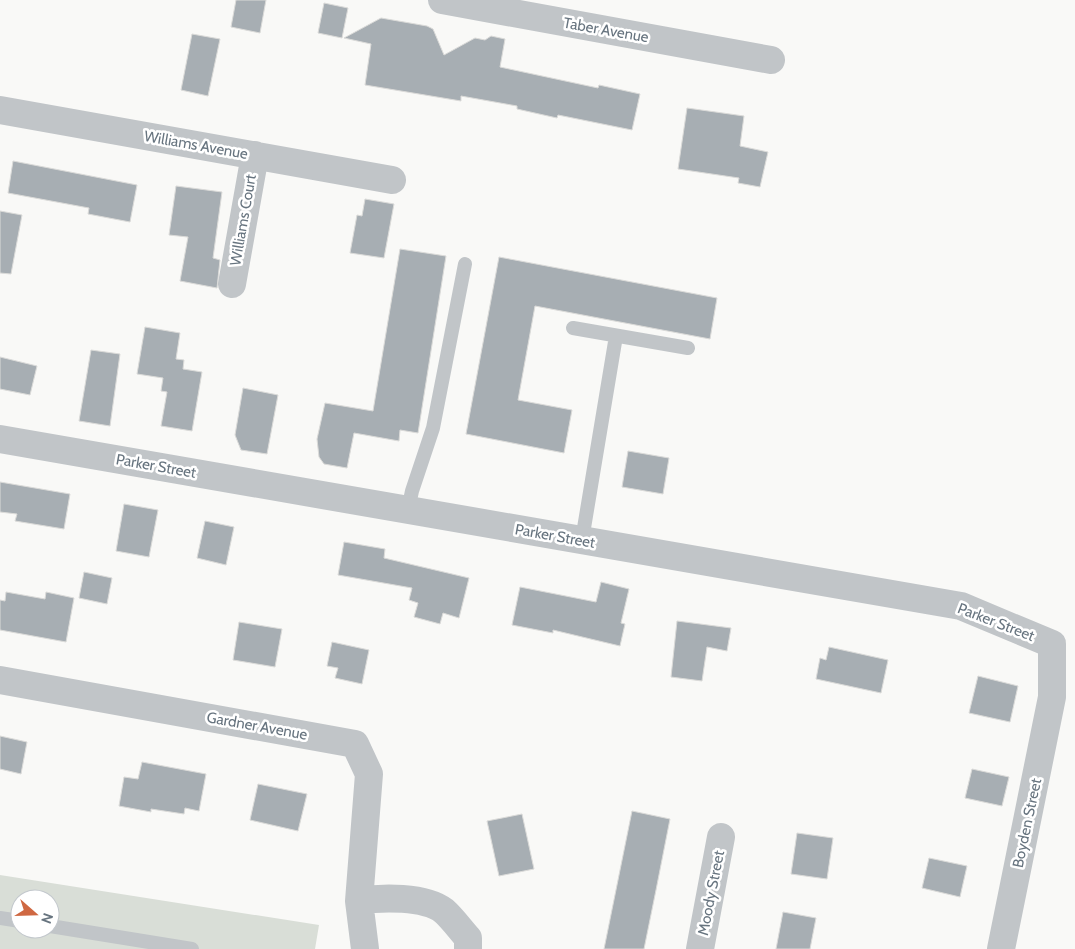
<svg xmlns="http://www.w3.org/2000/svg" width="1075" height="949" font-family="Cabin,sans-serif">
	<style>
		.green { fill: #d9ded7; fill-rule: evenodd }
		.building { fill: #a7aeb3; stroke: #dbdbd9 }
		.lines { fill: none; stroke-linecap: round; stroke-linejoin: round }
		.service { stroke: #c1c5c8; stroke-width: 14 }
		.minor { stroke: #c1c5c8; stroke-width: 28 }
		.labels { text-anchor: middle; stroke-width: 5; stroke-linejoin: round; paint-order: stroke }
		.street-label { font-size: 15px; fill: #67747f; stroke: #fff }
	</style>
	<rect width="100%" height="100%" fill="#f9f9f7"/>
	<path class="green" d="M 0,875 L 319,925 L 315,949 L 0,949 ZM 20,899 L 50,899 L 50,929 L 20,929 Z"/>
	<path class="building" d="M 236,0 L 266,0 L 260,33 L 231,27 Z
		M 324,3 L 348,8 L 342,38 L 318,33 Z
		M 381,18 L 427,26 L 433,29 L 444,55 L 475,38 L 485,40 L 491,36 L 505,39 L 500,67 L 598,88 L 599,85 L 640,94 L 632,130 L 558,115 L 557,118 L 517,109 L 517,106 L 461,96 L 461,101 L 365,85 L 371,44 L 344,38 Z
		M 192,34 L 220,39 L 208,96 L 181,90 Z
		M 687,108 L 744,116 L 740,146 L 768,152 L 760,187 L 738,183 L 739,178 L 678,169 Z
		M 13,161 L 137,185 L 130,222 L 88,214 L 89,208 L 8,193 Z
		M 176,186 L 222,192 L 213,258 L 220,260 L 217,288 L 180,281 L 188,237 L 169,235 Z
		M 365,199 L 394,204 L 384,258 L 350,253 L 357,215 L 362,216 Z
		M 0,211 L 22,215 L 11,274 L 0,273 Z
		M 400,249 L 446,256 L 418,433 L 400,430 L 399,441 L 354,433 L 347,468 L 324,464 L 319,457 L 317,439 L 325,403 L 373,411 Z
		M 499,257 L 717,298 L 710,339 L 535,306 L 518,400 L 572,410 L 564,453 L 466,434 Z
		M 145,327 L 180,333 L 176,359 L 184,360 L 183,369 L 202,372 L 192,431 L 161,426 L 167,392 L 161,391 L 163,378 L 137,374 Z
		M 91,350 L 120,354 L 110,426 L 79,421 Z
		M 0,357 L 37,366 L 30,395 L 0,389 Z
		M 243,388 L 278,395 L 267,454 L 241,450 L 235,435 Z
		M 628,451 L 669,458 L 663,494 L 622,487 Z
		M 0,482 L 70,494 L 64,529 L 15,521 L 17,514 L 0,512 Z
		M 124,504 L 158,510 L 149,557 L 116,551 Z
		M 205,521 L 234,527 L 226,565 L 197,558 Z
		M 344,542 L 385,549 L 384,558 L 469,578 L 459,618 L 443,613 L 440,624 L 414,617 L 418,603 L 409,600 L 412,588 L 338,575 Z
		M 84,572 L 112,578 L 107,604 L 79,598 Z
		M 601,582 L 629,589 L 621,623 L 625,624 L 620,646 L 553,630 L 553,633 L 512,625 L 520,587 L 596,602 Z
		M 6,592 L 45,599 L 46,592 L 74,598 L 66,642 L 0,630 L 0,600 L 5,601 Z
		M 677,621 L 731,628 L 727,651 L 707,647 L 702,681 L 671,677 Z
		M 239,622 L 282,629 L 275,667 L 233,660 Z
		M 332,642 L 369,650 L 362,684 L 335,678 L 338,668 L 327,666 Z
		M 829,647 L 888,660 L 881,693 L 816,679 L 820,658 L 826,660 Z
		M 978,676 L 1018,686 L 1010,722 L 969,713 Z
		M 0,736 L 27,742 L 21,774 L 0,769 Z
		M 142,762 L 206,774 L 199,811 L 185,808 L 184,814 L 151,809 L 151,812 L 119,806 L 124,777 L 138,779 Z
		M 972,769 L 1009,777 L 1002,806 L 965,798 Z
		M 258,784 L 307,794 L 298,831 L 250,820 Z
		M 632,811 L 670,819 L 656,890 L 644,949 L 604,949 Z
		M 522,814 L 534,869 L 499,876 L 487,821 Z
		M 797,833 L 833,838 L 827,879 L 791,874 Z
		M 929,858 L 967,866 L 960,897 L 922,888 Z
		M 783,912 L 816,918 L 810,949 L 776,949 Z"/>
	<g class="lines">
		<path class="service" d="M 573,328 L 688,348
			M 408,510 L 412,491 L 433,428 L 465,264
			M 582,540 L 616,336
			M 0,918 L 20,921
			M 50,926 L 192,949"/>
		<path class="minor" d="M 442,0 L 771,60
			M 0,110 L 392,180
			M 232,284 L 255,155
			M 0,439 L 961,606 L 1052,644 L 1052,697 L 1001,949
			M 0,680 L 355,744 L 369,774 L 359,901 L 365,949
			M 359,901 C 381,897 425,896 444,911 C 452,918 460,929 468,938 L 468,949
			M 700,949 L 721,837"/>
	</g>
	<g class="labels">
		<g class="street-label">
			<text transform="translate(606 30) rotate(10)" y="5">Taber Avenue</text>
			<text transform="translate(196 145) rotate(10)" y="5">Williams Avenue</text>
			<text transform="translate(243 220) rotate(-80)" y="5">Williams Court</text>
			<text transform="translate(156 466) rotate(10)" y="5">Parker Street</text>
			<text transform="translate(555 536) rotate(10)" y="5">Parker Street</text>
			<text transform="translate(996 622) rotate(21)" y="5">Parker Street</text>
			<text transform="translate(257 726) rotate(10)" y="5">Gardner Avenue</text>
			<text transform="translate(1027 823) rotate(-78)" y="5">Boyden Street</text>
			<text transform="translate(711 893) rotate(-79)" y="5">Moody Street</text>
		</g>
	</g>
	<g transform="translate(35 914) rotate(110)"><circle r="24" fill="#ffffff" stroke="#c2c7cc"/>
	<path d="M0-4L9 19L0 12L-9 19Z" fill="#cf6842"/>
	<text y="-8" font-size="14" font-weight="bold" text-anchor="middle" fill="#67747f">N</text>
	</g>
</svg>
